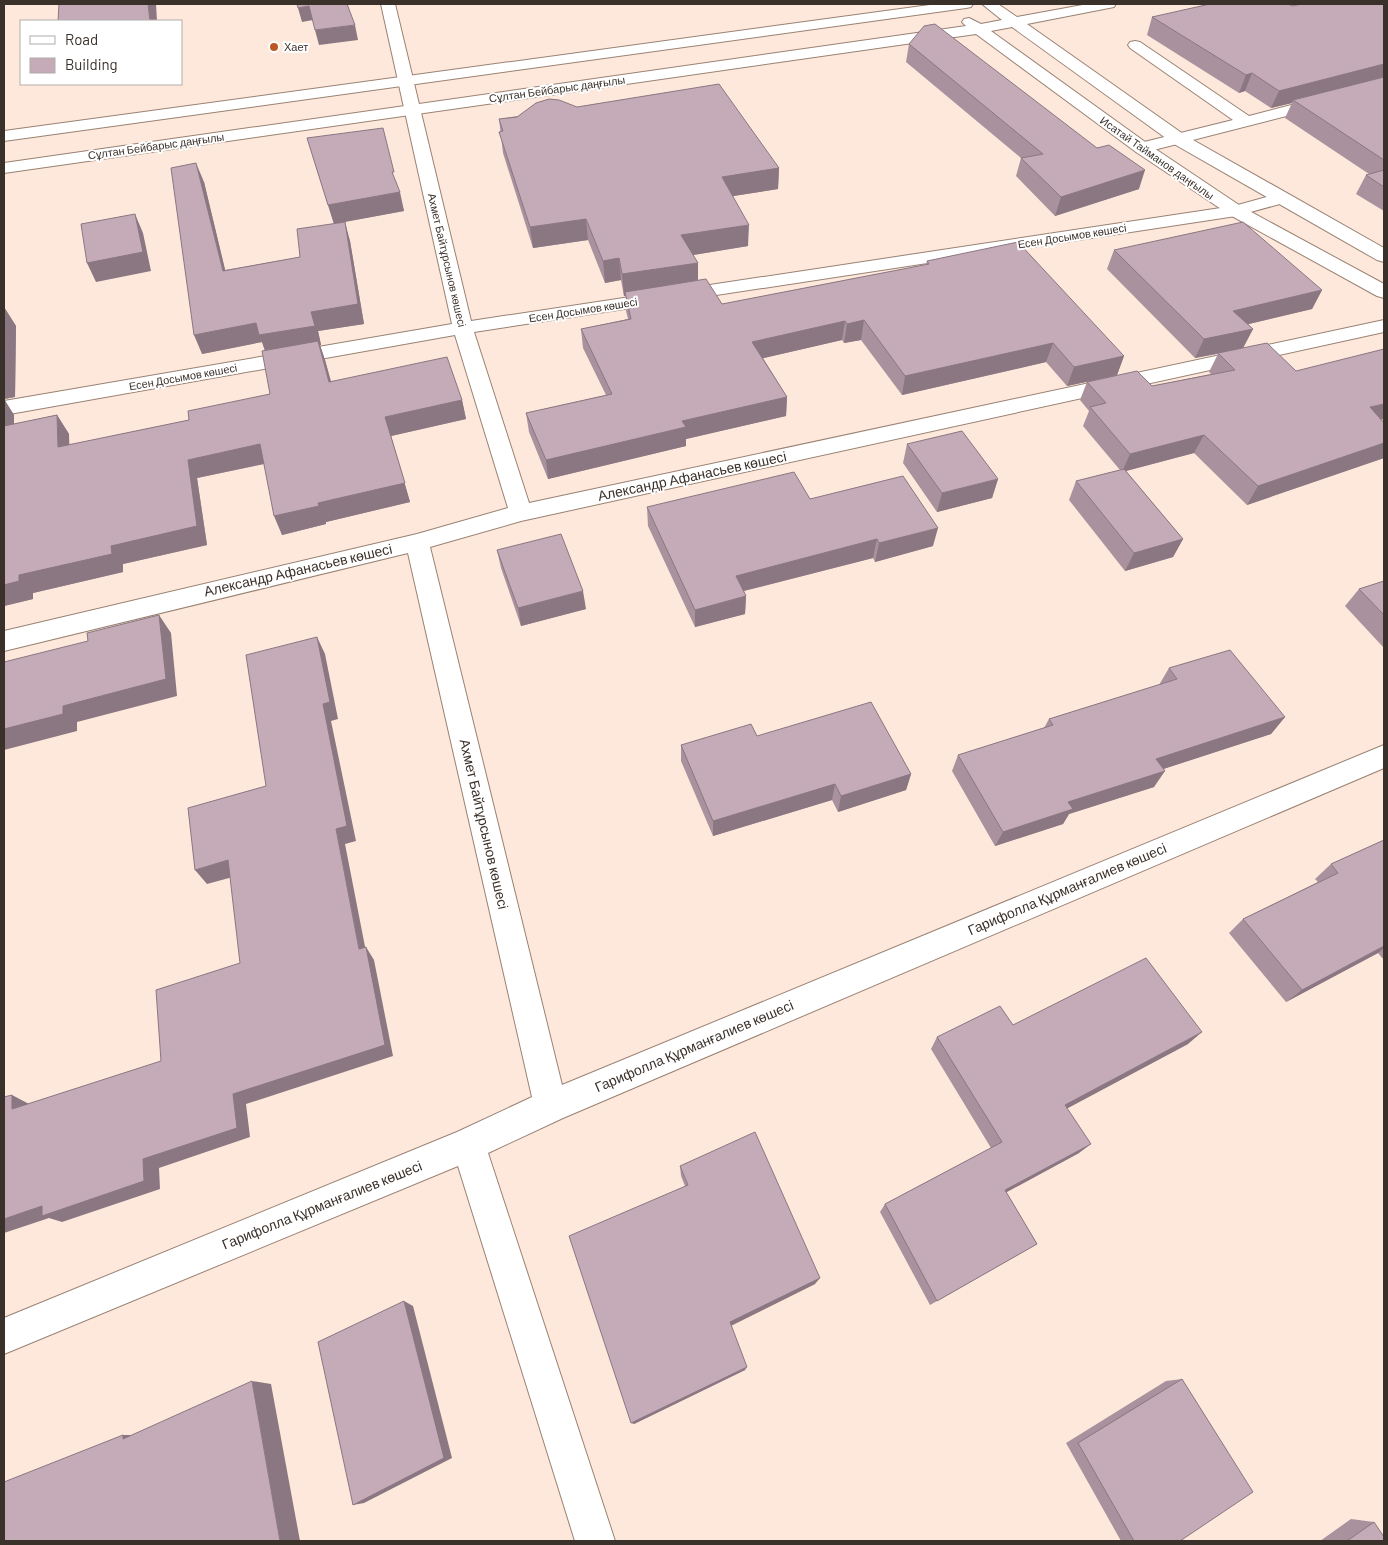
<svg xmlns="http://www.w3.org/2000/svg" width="1388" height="1545" font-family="Barlow,sans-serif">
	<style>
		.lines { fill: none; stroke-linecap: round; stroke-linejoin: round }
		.minor-casing { stroke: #998273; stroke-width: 2 }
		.major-casing { stroke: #998273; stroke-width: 2 }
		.minor { fill: #fff; fill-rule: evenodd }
		.major { fill: #fff; fill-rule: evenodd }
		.wall { fill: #a9929e }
		.shaded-wall { fill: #8a7781 }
		.building { fill: #c5aab8; stroke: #8a7781 }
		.poi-dot { fill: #bb5722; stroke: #fff; stroke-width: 2 }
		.labels { text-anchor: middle; stroke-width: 4; stroke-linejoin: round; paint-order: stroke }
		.far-poi-label { font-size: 11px; fill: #3b312b; stroke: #fff; text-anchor: start }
		.far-street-label { font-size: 11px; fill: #3b312b; stroke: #fff }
		.street-label { font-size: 14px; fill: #3b312b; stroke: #fff }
	</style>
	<rect width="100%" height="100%" fill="#fde8db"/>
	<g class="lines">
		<g class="minor-casing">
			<path id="minor" d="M 381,4 L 395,4 L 471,321 L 1234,206 L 1281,193 L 1287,194 L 1290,198 L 1287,202 L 1236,216 L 474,332 L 529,503 L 1384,320 L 1384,332 L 521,521 L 430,547 L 562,1085 L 1384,745 L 1384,768 L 563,1118 L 488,1153 L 615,1541 L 575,1541 L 458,1166 L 4,1354 L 4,1318 L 457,1132 L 532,1097 L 408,553 L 4,651 L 4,631 L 417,534 L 508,508 L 455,335 L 4,415 L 4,401 L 452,324 Z
				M 1135,41 L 1140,42 L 1249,116 L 1384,81 L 1384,91 L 1142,153 L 1136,152 L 1134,148 L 1136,144 L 1233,120 L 1130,48 L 1128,45 L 1130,42 Z"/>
		</g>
		<g class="major-casing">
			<path id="major" d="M 937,4 L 973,4 L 971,7 L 966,8 L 4,141 L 4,131 Z
				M 982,4 L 998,4 L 1017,17 L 1088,4 L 1116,4 L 1114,7 L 1109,8 L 1027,24 L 1186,136 L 1384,248 L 1384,262 L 1377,260 L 1174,144 L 1012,27 L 991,31 L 1148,144 L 1242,207 L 1384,284 L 1384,298 L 1377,296 L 1230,215 L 1136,152 L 976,34 L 4,173 L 4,163 L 966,26 L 962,22 L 964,19 L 969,18 L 981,24 L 1002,20 Z"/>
		</g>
		<use href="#minor" class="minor"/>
		<use href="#major" class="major"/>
	</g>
	<path class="wall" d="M 1384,4 L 1384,211 L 1356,194 L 1366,175 L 1369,174 L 1285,118 L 1292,103 L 1271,108 L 1245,91 L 1239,93 L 1147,35 L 1152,17 L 1292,6 Z
		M 909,44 L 1097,148 L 1139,189 L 1055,216 L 1016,176 L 1021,158 L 906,62 Z
		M 577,107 L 779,168 L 778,189 L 733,196 L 748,246 L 693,255 L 698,281 L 722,304 L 926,265 L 927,261 L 1124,356 L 1117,375 L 1152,386 L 1211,374 L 1209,372 L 1218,354 L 1195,358 L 1107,269 L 1114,250 L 1322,290 L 1312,309 L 1248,324 L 1253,329 L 1243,348 L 1296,371 L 1382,420 L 1384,423 L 1384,458 L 1247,505 L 1194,453 L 1126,471 L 1183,539 L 1173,557 L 1125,571 L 1069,500 L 1076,481 L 1120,470 L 1083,426 L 1089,411 L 1080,400 L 1087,382 L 1067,386 L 1046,362 L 902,395 L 861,340 L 844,343 L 842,340 L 763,358 L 787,397 L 786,416 L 686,439 L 686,446 L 548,479 L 529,432 L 526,413 L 606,395 L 583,348 L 581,329 L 628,319 L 626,311 L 626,296 L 624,296 L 621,280 L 605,283 L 588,240 L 533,248 L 503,153 L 499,119 Z
		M 307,138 L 396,182 L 404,211 L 343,222 L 350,241 L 364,324 L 318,331 L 321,345 L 320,345 L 325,360 L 331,381 L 462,400 L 466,419 L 391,436 L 410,502 L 326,522 L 326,524 L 282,535 L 264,464 L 197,478 L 207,545 L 123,564 L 123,572 L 33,593 L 33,599 L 4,606 L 4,307 L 16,326 L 15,397 L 4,399 L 14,415 L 14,424 L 57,415 L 69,434 L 69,445 L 189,420 L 270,394 L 265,350 L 262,342 L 202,354 L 204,182 L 225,270 L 300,257 L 334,224 Z
		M 907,444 L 998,479 L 992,498 L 937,512 L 903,463 Z
		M 810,499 L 933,546 L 875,562 L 873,558 L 744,591 L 746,596 L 745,614 L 695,627 L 648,526 L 647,507 Z
		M 497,550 L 586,609 L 521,626 L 501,568 Z
		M 1384,581 L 1384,648 L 1345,606 L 1359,589 Z
		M 1169,668 L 1285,717 L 1271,734 L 1163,769 L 1154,787 L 1069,814 L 1063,824 L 995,846 L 952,771 L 958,755 L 1044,728 L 1049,719 L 1159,685 Z
		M 757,736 L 911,774 L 906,790 L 838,812 L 832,800 L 713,836 L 681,761 L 681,745 Z
		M 1384,840 L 1384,960 L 1378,953 L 1286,1002 L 1229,933 L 1243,919 L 1318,882 L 1315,879 L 1331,864 Z
		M 1013,1025 L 1188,1044 L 1067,1108 L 1079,1153 L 1006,1192 L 1037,1244 L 930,1305 L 880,1212 L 885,1204 L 991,1148 L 931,1049 L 937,1037 Z
		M 680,1166 L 815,1284 L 731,1326 L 745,1370 L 634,1424 L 685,1186 L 681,1176 Z
		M 1182,1379 L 1180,1541 L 1121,1541 L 1066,1443 L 1166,1381 Z
		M 1351,1519 L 1374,1522 L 1384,1541 L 1320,1541 Z"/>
	<path class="shaded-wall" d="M 148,4 L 156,4 L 157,21 L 150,21 Z
		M 309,6 L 313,20 L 302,22 L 298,8 Z
		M 355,25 L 358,40 L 319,45 L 315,30 Z
		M 1384,64 L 1384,80 L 1293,100 L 1292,103 L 1271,108 L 1279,91 Z
		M 1252,73 L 1245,91 L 1239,93 L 1246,75 Z
		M 69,84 L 81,84 L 70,85 Z
		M 196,163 L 204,182 L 230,290 L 223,271 Z
		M 779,168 L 778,189 L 721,198 L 722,177 Z
		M 1145,170 L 1139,189 L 1055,216 L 1061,197 Z
		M 400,192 L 404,211 L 334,224 L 328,205 Z
		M 135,214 L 143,233 L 151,271 L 96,282 L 87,263 Z
		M 586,219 L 588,240 L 533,248 L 530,227 Z
		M 345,222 L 350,241 L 364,324 L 318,331 L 321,345 L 320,345 L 325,360 L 336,401 L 266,354 L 262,342 L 202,354 L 194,335 L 311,312 Z
		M 749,225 L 748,246 L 681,257 L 681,235 Z
		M 619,258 L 621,280 L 605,283 L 603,261 Z
		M 698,263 L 698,285 L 625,292 L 626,296 L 624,296 L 622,274 Z
		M 1322,290 L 1312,309 L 1224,330 L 1233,311 Z
		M 4,307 L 16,326 L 15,397 L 4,399 L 14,415 L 14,445 L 4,430 Z
		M 864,320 L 861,340 L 844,343 L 847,324 Z
		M 845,321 L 842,340 L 751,361 L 752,342 Z
		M 1253,329 L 1243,348 L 1195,358 L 1204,339 Z
		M 1053,343 L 1046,362 L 902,395 L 905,376 Z
		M 1124,356 L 1117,375 L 1067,386 L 1074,367 Z
		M 787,397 L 786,416 L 686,439 L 686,446 L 548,479 L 546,460 L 682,421 Z
		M 462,400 L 466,419 L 391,436 L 410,502 L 326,522 L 326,524 L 282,535 L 274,516 L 318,503 L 385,417 Z
		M 1384,404 L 1384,419 L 1358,426 L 1370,407 Z
		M 57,415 L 69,434 L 70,466 L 58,447 Z
		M 1204,435 L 1194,453 L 1122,472 L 1130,454 Z
		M 1384,443 L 1384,458 L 1247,505 L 1258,486 Z
		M 260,444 L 268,463 L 197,478 L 207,545 L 123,564 L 123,572 L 33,593 L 33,599 L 4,606 L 4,585 L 19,575 L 111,546 L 188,460 Z
		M 998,479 L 992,498 L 937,512 L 942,493 Z
		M 938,528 L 933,546 L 875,562 L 879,543 Z
		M 877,539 L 873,558 L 735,593 L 736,576 Z
		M 1183,539 L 1173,557 L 1125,571 L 1134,553 Z
		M 583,591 L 586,609 L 521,626 L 518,608 Z
		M 746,596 L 745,614 L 695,627 L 695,610 Z
		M 159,615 L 171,633 L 177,696 L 77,722 L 77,731 L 4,750 L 4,729 L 63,706 Z
		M 317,637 L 325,654 L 338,719 L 331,721 L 356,841 L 345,844 L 368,962 L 359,949 L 336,829 L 323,704 Z
		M 1285,717 L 1271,734 L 1145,775 L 1156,759 Z
		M 1165,771 L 1154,787 L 1069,814 L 1063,824 L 995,846 L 1003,832 L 1068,802 Z
		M 911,774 L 906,790 L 838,812 L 841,796 Z
		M 835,784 L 832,800 L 713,836 L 713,821 Z
		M 228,860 L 240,875 L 207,884 L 195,870 Z
		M 1384,946 L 1384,948 L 1378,953 L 1286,1002 L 1302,990 Z
		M 366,947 L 374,960 L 393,1056 L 246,1104 L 250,1137 L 159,1168 L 160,1189 L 62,1222 L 49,1218 L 4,1233 L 4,1219 L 143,1159 L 233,1094 Z
		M 1202,1032 L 1188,1044 L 1055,1115 L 1065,1105 Z
		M 12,1095 L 31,1105 L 12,1109 Z
		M 1091,1144 L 1079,1153 L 996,1198 L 1005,1190 Z
		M 820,1278 L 815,1284 L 728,1327 L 730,1322 Z
		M 404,1301 L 413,1306 L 452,1458 L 364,1503 L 353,1505 Z
		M 747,1367 L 745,1370 L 634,1424 L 631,1423 Z
		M 252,1381 L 271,1384 L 300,1541 L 280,1541 Z
		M 123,1435 L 148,1435 L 123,1439 Z"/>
	<path class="building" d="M 59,4 L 148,4 L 150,21 L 58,21 Z
		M 297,4 L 347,4 L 355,25 L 315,30 L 309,6 L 298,8 Z
		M 1210,4 L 1288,4 L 1292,6 L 1301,4 L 1384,4 L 1384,64 L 1279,91 L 1252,73 L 1246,75 L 1152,17 Z
		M 935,24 L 1097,148 L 1109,145 L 1145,170 L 1061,197 L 1021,158 L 1043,154 L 909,44 L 924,26 Z
		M 1384,77 L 1384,160 L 1293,100 Z
		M 719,84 L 779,168 L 722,177 L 749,225 L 681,235 L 698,263 L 622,274 L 619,258 L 603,261 L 586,219 L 530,227 L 499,132 L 503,131 L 499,119 L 517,117 L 536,103 L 549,99 L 559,100 L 577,107 Z
		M 383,128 L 394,172 L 392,172 L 400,192 L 328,205 L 307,138 Z
		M 196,163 L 223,271 L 300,257 L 297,229 L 345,222 L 358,304 L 311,312 L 315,326 L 259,335 L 256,323 L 194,335 L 171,168 Z
		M 1384,170 L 1384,187 L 1366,175 Z
		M 135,214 L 143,252 L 87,263 L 81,224 Z
		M 1243,222 L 1322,290 L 1233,311 L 1253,329 L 1204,339 L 1114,250 Z
		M 1018,242 L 1124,356 L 1074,367 L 1053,343 L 905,376 L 864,320 L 847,324 L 845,321 L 752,342 L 787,397 L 682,421 L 686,427 L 546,460 L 526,413 L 612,394 L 581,329 L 631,319 L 625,292 L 706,279 L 722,304 L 929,264 L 927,261 Z
		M 318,341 L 329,382 L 447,357 L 462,400 L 385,417 L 405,483 L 318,503 L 319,506 L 274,516 L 260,444 L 188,460 L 197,526 L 111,546 L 112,554 L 19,575 L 19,581 L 4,585 L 4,426 L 57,415 L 58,447 L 189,420 L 188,411 L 270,394 L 262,351 Z
		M 1267,343 L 1296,371 L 1384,349 L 1384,404 L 1370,407 L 1384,423 L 1384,443 L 1258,486 L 1204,435 L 1130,454 L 1090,407 L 1106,403 L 1087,382 L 1137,371 L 1152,386 L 1235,370 L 1218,353 Z
		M 962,431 L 998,479 L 942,493 L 907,444 Z
		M 1124,469 L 1183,539 L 1134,553 L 1076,481 Z
		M 794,472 L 810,499 L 903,476 L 938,528 L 879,543 L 877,539 L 736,576 L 746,596 L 695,610 L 647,507 Z
		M 561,534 L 583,591 L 518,608 L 497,550 Z
		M 1384,581 L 1384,615 L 1359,589 Z
		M 159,615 L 166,679 L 63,706 L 63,714 L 4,729 L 4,662 L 88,641 L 87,633 Z
		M 317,637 L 330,702 L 323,704 L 347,826 L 336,829 L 359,949 L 366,947 L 385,1045 L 233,1094 L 237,1128 L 143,1159 L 144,1181 L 42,1216 L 42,1206 L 4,1219 L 4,1097 L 12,1095 L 12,1109 L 161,1061 L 156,990 L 240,963 L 228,860 L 195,870 L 188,808 L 266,786 L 246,655 Z
		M 1230,650 L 1285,717 L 1156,759 L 1165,771 L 1068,802 L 1073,809 L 1003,832 L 958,755 L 1053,725 L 1049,719 L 1177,679 L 1169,668 Z
		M 871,702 L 911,774 L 841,796 L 835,784 L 713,821 L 681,745 L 751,724 L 757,736 Z
		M 1384,840 L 1384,946 L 1302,990 L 1243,919 L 1338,873 L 1331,864 Z
		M 1146,958 L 1202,1032 L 1065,1105 L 1091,1144 L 1005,1190 L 1037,1244 L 937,1301 L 885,1204 L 1002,1142 L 937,1037 L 1000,1006 L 1013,1025 Z
		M 755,1132 L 820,1278 L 730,1322 L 747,1367 L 631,1423 L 569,1236 L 688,1185 L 680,1166 Z
		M 404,1301 L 444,1458 L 353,1505 L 318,1342 Z
		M 1182,1379 L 1253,1492 L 1180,1541 L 1134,1541 L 1078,1443 Z
		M 252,1381 L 280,1541 L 4,1541 L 4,1482 L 123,1435 L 123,1439 Z
		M 1374,1522 L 1384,1537 L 1384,1541 L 1347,1541 Z"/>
	<circle class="poi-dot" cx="274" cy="47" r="5"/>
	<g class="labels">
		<g class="far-poi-label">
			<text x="284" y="51">Хает</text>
		</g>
		<g class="far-street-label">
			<text transform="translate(557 89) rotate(-8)" y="4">Сұлтан Бейбарыс даңғылы</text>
			<text transform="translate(156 146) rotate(-8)" y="4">Сұлтан Бейбарыс даңғылы</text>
			<text transform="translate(1157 158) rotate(35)" y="4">Исатай Тайманов даңғылы</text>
			<text transform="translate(1072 236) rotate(-9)" y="4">Есен Досымов көшесі</text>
			<text transform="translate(447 260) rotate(77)" y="4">Ахмет Байтұрсынов көшесі</text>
			<text transform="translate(583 310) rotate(-9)" y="4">Есен Досымов көшесі</text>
			<text transform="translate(183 377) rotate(-10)" y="4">Есен Досымов көшесі</text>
		</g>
		<g class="street-label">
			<text transform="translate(692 476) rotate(-12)" y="5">Александр Афанасьев көшесі</text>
			<text transform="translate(298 570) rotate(-13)" y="5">Александр Афанасьев көшесі</text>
			<text transform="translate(484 824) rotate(77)" y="5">Ахмет Байтұрсынов көшесі</text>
			<text transform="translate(1067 889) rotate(-23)" y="5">Гарифолла Құрманғалиев көшесі</text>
			<text transform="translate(694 1046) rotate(-23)" y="5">Гарифолла Құрманғалиев көшесі</text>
			<text transform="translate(322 1205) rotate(-22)" y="5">Гарифолла Құрманғалиев көшесі</text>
		</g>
	</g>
	<rect width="1388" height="1545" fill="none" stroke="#3b312b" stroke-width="10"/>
	<rect x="20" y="20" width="162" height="65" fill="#ffffff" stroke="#b1adaa"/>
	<rect x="30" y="36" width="25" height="8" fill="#ffffff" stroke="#b1adaa"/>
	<text x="65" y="45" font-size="15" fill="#3b312b">Road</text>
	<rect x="30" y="58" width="25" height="15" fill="#c5aab8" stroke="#b1adaa"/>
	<text x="65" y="70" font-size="15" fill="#3b312b">Building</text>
</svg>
